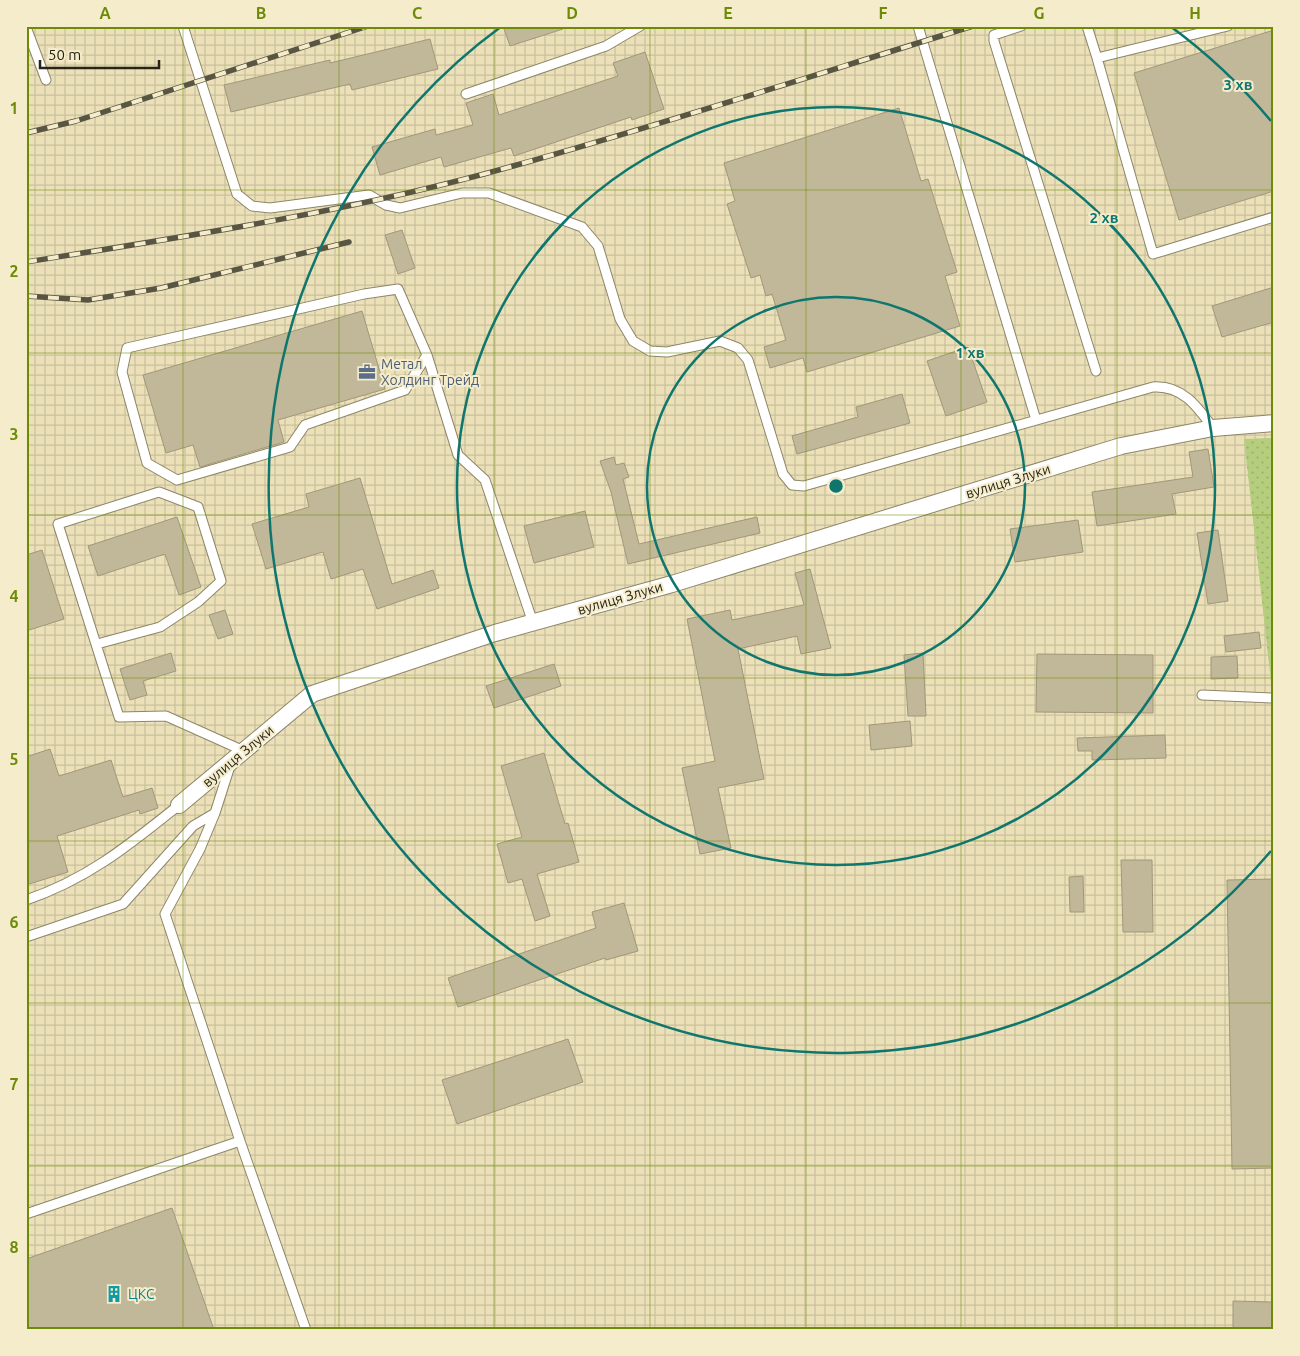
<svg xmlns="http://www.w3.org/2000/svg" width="1300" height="1356" font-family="Ubuntu,sans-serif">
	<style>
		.industrial { fill: url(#industrial-grid) }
		.park { fill: url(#park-dots) }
		.building { fill: #c0b898; stroke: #a1987a }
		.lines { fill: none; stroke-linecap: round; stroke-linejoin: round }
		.lane-casing { stroke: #8e8668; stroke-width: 11 }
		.street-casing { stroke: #8e8668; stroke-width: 18 }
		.lane { stroke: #fff; stroke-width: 9 }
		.street { stroke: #fff; stroke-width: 16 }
		.rail-casing { stroke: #595543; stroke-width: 5.5 }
		.rail { stroke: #f5eccb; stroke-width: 4; stroke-dasharray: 11; stroke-linecap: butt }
		.grid { fill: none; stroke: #6d8b06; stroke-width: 1; stroke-opacity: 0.55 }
		.ring { fill: none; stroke: #0f766e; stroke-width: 2.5 }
		.labels { text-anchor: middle; stroke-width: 4; stroke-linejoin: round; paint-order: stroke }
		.service-label { font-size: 14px; fill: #4e5e75; stroke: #f5eccb; text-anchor: start }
		.street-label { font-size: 14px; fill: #272417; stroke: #f5eccb }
		.culture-label { font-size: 14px; fill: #0d838f; stroke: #f5eccb; text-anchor: start }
		.centre { fill: #0f766e; stroke: #f5eccb; stroke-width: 2.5 }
		.ring-label { font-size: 15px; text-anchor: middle; font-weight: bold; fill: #0f766e; stroke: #f5eccb; stroke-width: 4; stroke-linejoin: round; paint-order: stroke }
		.neatline { fill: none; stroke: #6d8b06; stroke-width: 2 }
		.grid-label { font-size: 16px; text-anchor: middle; font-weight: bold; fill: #6d8b06 }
	</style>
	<defs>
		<pattern id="industrial-grid" width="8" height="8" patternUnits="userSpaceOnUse" patternTransform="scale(1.25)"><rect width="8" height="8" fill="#ebe0b8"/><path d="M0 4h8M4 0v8" fill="none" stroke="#cac09d"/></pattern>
		<pattern id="park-dots" width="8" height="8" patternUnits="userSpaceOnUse" patternTransform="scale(1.25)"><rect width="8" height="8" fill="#b5ce7e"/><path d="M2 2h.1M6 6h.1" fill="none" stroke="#9cb16c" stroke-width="1.8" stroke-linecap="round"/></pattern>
	</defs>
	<rect width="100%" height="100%" fill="#f5eccb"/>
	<path class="industrial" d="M 26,26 L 1274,26 L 1274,1330 L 26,1330 Z"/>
	<path class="park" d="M 1274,438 L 1274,682 L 1271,682 L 1244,439 Z"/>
	<path class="building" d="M 503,26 L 562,26 L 563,29 L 510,46 Z
		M 1274,30 L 1274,191 L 1179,220 L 1134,73 Z
		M 430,39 L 438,69 L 352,90 L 350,84 L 231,112 L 224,85 L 330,60 L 330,63 Z
		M 645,52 L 664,109 L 632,120 L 631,117 L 514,156 L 511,148 L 444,167 L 441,157 L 380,175 L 372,147 L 435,129 L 436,135 L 473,125 L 466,103 L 493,94 L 499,115 L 618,76 L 613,63 Z
		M 899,108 L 921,181 L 928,179 L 957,272 L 945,276 L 960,326 L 807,372 L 803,358 L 770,368 L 764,347 L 786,340 L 772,294 L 766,296 L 760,275 L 751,278 L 727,204 L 735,201 L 724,163 Z
		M 402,230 L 415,268 L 398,274 L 385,235 Z
		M 1274,287 L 1274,322 L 1222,337 L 1212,306 Z
		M 362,311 L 385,389 L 278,420 L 284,442 L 200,467 L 193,445 L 166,453 L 143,375 Z
		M 968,347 L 987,402 L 946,416 L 927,361 Z
		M 902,394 L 910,423 L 797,454 L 792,436 L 858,417 L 856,407 Z
		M 1208,449 L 1214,487 L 1172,494 L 1176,514 L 1097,526 L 1092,492 L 1193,477 L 1189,452 Z
		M 614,457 L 616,465 L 624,463 L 629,477 L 623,479 L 639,544 L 757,517 L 760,533 L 628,564 L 611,492 L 600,461 Z
		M 360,478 L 392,584 L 433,570 L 439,588 L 377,609 L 363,569 L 331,579 L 323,552 L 266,569 L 252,524 L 309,507 L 306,494 Z
		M 585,511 L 594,547 L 534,563 L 524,526 Z
		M 177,517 L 201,587 L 179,595 L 165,554 L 98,576 L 88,546 Z
		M 1078,520 L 1083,552 L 1015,562 L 1010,529 Z
		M 1218,530 L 1228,601 L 1208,604 L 1197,533 Z
		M 42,550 L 64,619 L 26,631 L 26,555 Z
		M 810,569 L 831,648 L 801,654 L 797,636 L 738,649 L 764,779 L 718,788 L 731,848 L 700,854 L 682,768 L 715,761 L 687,619 L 730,610 L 732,620 L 804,605 L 795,573 Z
		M 225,610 L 233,634 L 218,639 L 209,615 Z
		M 1259,632 L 1261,648 L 1226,652 L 1224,636 Z
		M 171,653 L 176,671 L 143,681 L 147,695 L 130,700 L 120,669 Z
		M 923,653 L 926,716 L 908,716 L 904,655 Z
		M 1037,654 L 1153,655 L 1153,713 L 1036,712 Z
		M 1237,656 L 1238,678 L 1211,679 L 1211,657 Z
		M 554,664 L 561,686 L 494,708 L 486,686 Z
		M 910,721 L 912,746 L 871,750 L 869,725 Z
		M 1165,735 L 1166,758 L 1092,760 L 1092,751 L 1078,751 L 1077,738 Z
		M 50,749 L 59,776 L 111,760 L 123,797 L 152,788 L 158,808 L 140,814 L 139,810 L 57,836 L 68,872 L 26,885 L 26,757 Z
		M 544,753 L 565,824 L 568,823 L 579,862 L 537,874 L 550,916 L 535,921 L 522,879 L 508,883 L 497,844 L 522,837 L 501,766 Z
		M 1121,860 L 1152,860 L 1153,932 L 1123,932 Z
		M 1083,876 L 1084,912 L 1070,912 L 1069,877 Z
		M 1274,879 L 1274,1168 L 1232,1169 L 1227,880 Z
		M 624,903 L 638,951 L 606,960 L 605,958 L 458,1007 L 448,978 L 596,928 L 592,912 Z
		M 568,1039 L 583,1082 L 457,1124 L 442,1080 Z
		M 172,1208 L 214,1330 L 26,1330 L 26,1259 Z
		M 1233,1301 L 1272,1302 L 1272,1330 L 1233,1330 Z"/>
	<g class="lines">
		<g class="lane-casing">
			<path id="lane" d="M 183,26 L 237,194 L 252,206 L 270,208 L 369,195 L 386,205 L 400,208 L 462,193 L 489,193 L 582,227 L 598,246 L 620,319 L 633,341 L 650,351 L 667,352 L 720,341 L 738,348 L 748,360 L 783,474 L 792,485 L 804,486 L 1153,387 C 1182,385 1197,406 1213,428
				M 918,26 L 1036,420
				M 1021,26 L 994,35 L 994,41 L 1096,371
				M 1087,26 L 1097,58
				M 1228,26 L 1097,58 L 1153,254 L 1274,217
				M 26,27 L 46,80
				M 466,94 L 606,46 L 640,26
				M 427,355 L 405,390 L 305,425 L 290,447 L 177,480 L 147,463 L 122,372 L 127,348 L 364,294 L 398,289 L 427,355 L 458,455 L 485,480 L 533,623
				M 97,644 L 160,627 L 198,602 L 221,581 L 198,507 L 159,492 L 58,524 L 119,717 L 166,716 L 244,751
				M 1202,695 L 1274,698
				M 215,813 L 200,849 L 165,914 L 240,1141
				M 26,900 C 88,879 129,845 179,805
				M 26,937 L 123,904 L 193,826 L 215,813 L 230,766
				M 26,1214 L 240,1141 L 306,1330"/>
		</g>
		<g class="street-casing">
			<path id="street" d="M 179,805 L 312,694 L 495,633 L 672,584 L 1121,446 L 1213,428 L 1274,423"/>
		</g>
		<use href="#lane" class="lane"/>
		<use href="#street" class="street"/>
		<g class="rail-casing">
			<path id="rail" d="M 26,133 L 76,121 L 368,26
				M 26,262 C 189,236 354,211 513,166 C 667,123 820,73 973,26
				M 26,296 L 88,300 L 161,288 L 349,242"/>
		</g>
		<use href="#rail" class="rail"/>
	</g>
	<path class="grid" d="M 183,26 L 183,1330M 339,26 L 339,1330M 494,26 L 494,1330M 650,26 L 650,1330M 806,26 L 806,1330M 961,26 L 961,1330M 1117,26 L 1117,1330M 26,190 L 1274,190M 26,353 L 1274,353M 26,515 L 1274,515M 26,678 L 1274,678M 26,841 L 1274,841M 26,1003 L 1274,1003M 26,1166 L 1274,1166"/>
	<g class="ring">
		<circle cx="836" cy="486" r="189"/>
		<circle cx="836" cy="486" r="379"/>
		<path d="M1271 851A568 568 0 1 1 502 26M1170 26A568 568 0 0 1 1271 121"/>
	</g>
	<defs>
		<g id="office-bare" transform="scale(1.35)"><path d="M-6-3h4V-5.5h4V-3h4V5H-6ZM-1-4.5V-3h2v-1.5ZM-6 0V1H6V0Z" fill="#5c6f8a" stroke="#f5eccb" stroke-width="2.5" paint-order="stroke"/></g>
		<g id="building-bare" transform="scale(1.35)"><path d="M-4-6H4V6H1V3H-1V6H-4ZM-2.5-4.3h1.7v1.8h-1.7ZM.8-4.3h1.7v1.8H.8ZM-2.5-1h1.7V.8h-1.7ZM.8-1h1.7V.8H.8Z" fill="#0f9aa8" stroke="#f5eccb" stroke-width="2.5" paint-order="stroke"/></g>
	</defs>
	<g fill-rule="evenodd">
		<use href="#office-bare" x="367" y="372"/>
		<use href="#building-bare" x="114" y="1294"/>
	</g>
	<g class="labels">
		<g class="service-label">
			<text x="381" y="369">Метал<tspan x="381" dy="16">Холдинг Трейд</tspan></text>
		</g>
		<g class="street-label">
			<text transform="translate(1008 481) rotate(-17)" y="5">вулиця Злуки</text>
			<text transform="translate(620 598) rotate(-16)" y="5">вулиця Злуки</text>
			<text transform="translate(238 756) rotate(-40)" y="5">вулиця Злуки</text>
		</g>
		<g class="culture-label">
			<text x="128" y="1299">ЦКС</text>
		</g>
	</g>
	<circle cx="836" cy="486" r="8" class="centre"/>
	<g class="ring-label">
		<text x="1238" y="90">3 хв</text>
		<text x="1104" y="223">2 хв</text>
		<text x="970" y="358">1 хв</text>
	</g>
	<rect width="1300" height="1356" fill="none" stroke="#f5eccb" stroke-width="55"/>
	<path d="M40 60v8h119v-8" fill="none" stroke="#272417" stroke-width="2.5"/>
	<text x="48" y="60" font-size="15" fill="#272417" stroke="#f5eccb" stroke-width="4" paint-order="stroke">50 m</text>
	<rect x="28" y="28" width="1244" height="1300" class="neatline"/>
	<g class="grid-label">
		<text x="105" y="19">A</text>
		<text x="261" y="19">B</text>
		<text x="417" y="19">C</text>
		<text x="572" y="19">D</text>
		<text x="728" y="19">E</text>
		<text x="883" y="19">F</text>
		<text x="1039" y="19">G</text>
		<text x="1195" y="19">H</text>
		<text x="14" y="114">1</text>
		<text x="14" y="277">2</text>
		<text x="14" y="440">3</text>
		<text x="14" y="602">4</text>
		<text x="14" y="765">5</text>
		<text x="14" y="928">6</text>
		<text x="14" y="1090">7</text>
		<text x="14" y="1253">8</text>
	</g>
</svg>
